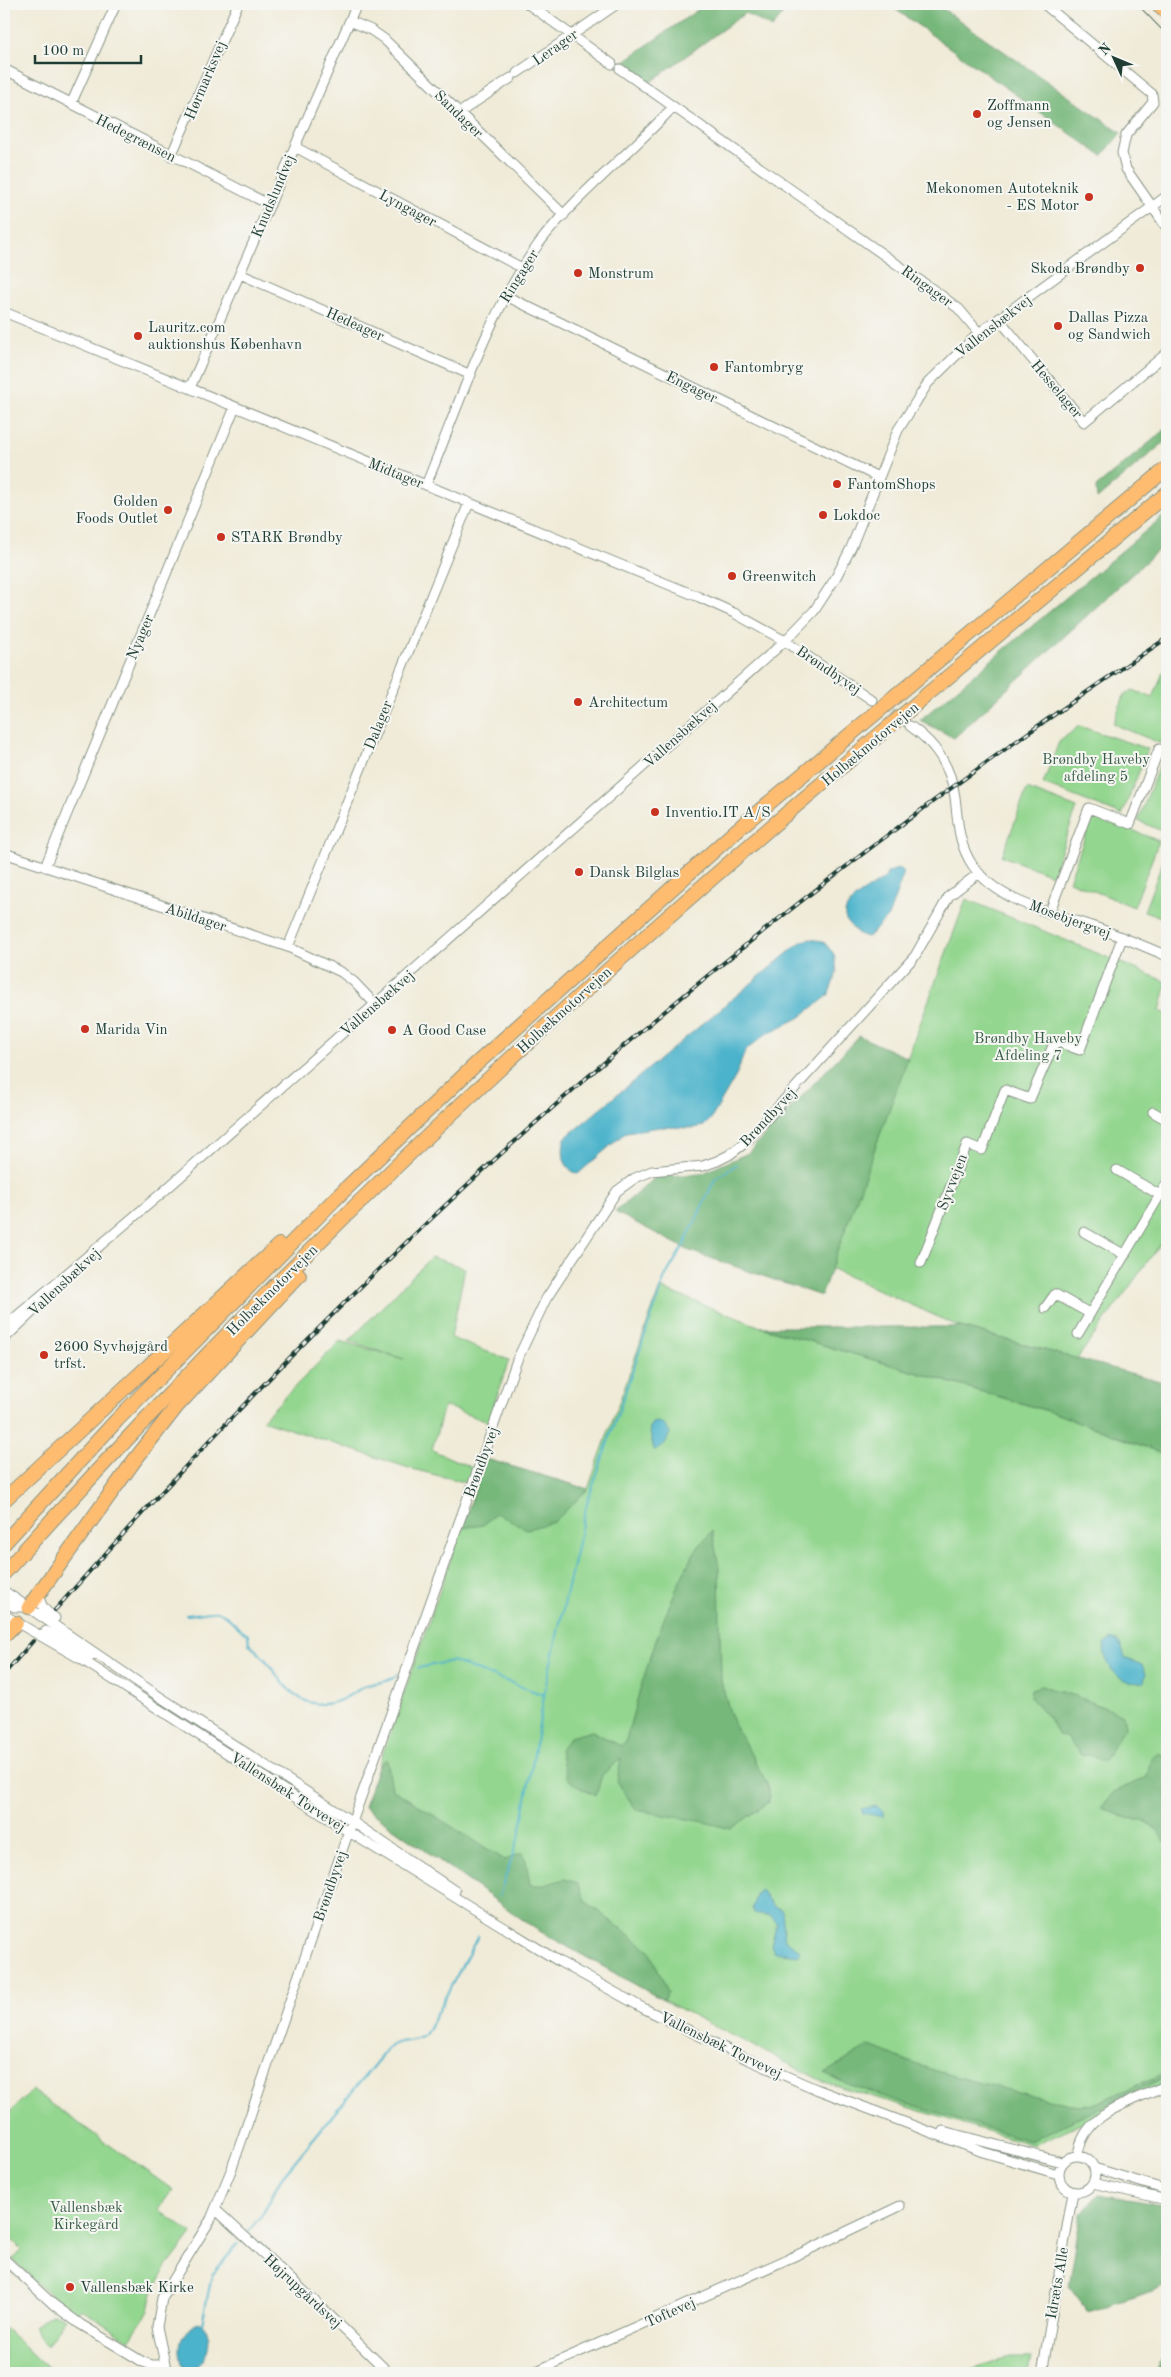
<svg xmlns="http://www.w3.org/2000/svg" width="1171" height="2377" font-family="'Old Standard TT',serif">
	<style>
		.green { fill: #93d68f; stroke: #598a62 }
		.forest { fill: #76b77a; stroke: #4a7a57 }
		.water { fill: #4cb3cb; stroke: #367880 }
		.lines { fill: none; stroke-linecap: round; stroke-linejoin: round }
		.stream { stroke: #4cb3cb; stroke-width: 2 }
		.minor-tunnel { stroke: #c6c8b7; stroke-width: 9; stroke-dasharray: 9 4.5; stroke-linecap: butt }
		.minor-casing { stroke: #889486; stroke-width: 11 }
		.major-casing { stroke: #889486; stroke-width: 13 }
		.highway-casing { stroke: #889486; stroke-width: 16 }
		.minor { stroke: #fff; stroke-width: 9 }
		.major { stroke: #fdbc70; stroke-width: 11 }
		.highway { stroke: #fdbc70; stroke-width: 14 }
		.tram { stroke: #1f3d34; stroke-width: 1 }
		.rail-casing { stroke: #1f3d34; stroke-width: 4 }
		.rail { stroke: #f6f6f2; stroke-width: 2; stroke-dasharray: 5.5; stroke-linecap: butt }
		.poi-dot { fill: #c8321e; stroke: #f6f6f2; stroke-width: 2 }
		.labels { text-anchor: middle; stroke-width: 4; stroke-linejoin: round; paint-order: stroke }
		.street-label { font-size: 15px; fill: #1f3d34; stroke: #f6f6f2 }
		.poi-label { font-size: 15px; fill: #1f3d34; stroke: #f6f6f2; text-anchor: start }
		.park-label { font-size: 15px; fill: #365c46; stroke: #f6f6f2 }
	</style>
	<rect width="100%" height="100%" fill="#f6f6f2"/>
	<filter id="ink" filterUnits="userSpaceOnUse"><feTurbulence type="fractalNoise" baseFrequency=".02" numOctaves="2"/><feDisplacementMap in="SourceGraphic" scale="10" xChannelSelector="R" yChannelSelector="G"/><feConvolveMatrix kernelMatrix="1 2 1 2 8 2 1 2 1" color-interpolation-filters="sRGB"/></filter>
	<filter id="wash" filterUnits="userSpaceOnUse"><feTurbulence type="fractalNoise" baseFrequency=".0096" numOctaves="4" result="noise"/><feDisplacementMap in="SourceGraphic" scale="20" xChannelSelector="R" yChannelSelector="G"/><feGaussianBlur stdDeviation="1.12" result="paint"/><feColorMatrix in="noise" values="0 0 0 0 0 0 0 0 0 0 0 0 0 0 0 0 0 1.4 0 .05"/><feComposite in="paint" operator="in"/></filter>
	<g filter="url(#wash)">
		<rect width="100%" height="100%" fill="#f0ebd8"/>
		<path class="green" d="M 1167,669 L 1167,746 L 1113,724 L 1124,696 L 1133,690 L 1153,698 L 1163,672 Z
			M 1079,726 L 1148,749 L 1122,815 L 1043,784 L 1059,742 Z
			M 1163,755 L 1167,757 L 1167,833 L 1138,821 Z
			M 1027,789 L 1077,808 L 1052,875 L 1002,856 Z
			M 1093,814 L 1159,841 L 1134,907 L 1069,881 Z
			M 1167,851 L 1167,919 L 1144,911 Z
			M 966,899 L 1167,982 L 1160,1011 L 1167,1014 L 1167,1235 L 1077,1359 L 960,1327 L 830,1268 Z
			M 431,1257 L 465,1268 L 451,1338 L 509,1360 L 488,1422 L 444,1406 L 432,1450 L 473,1468 L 468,1483 L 412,1469 L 262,1420 L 340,1341 L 404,1359 L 349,1341 Z
			M 660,1288 L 761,1327 L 1055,1413 L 1167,1455 L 1167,2084 L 1033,2145 L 824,2082 L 663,2000 L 536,1929 L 364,1807 L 486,1459 L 588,1489 Z
			M 32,2090 L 173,2190 L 158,2209 L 192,2234 L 167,2267 L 153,2292 L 149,2311 L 129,2340 L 81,2309 L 77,2315 L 31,2279 L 32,2277 L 13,2260 L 22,2250 L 4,2232 L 4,2118 Z
			M 53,2313 L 65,2318 L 47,2346 L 33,2326 Z
			M 4,2327 L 40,2362 L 57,2373 L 4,2373 Z
			M 1006,2358 L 1031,2358 L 1028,2373 L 958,2373 Z"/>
		<path class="forest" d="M 706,4 L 790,4 L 772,28 L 745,13 L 649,83 L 620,64 Z
			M 888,4 L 936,4 L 1121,133 L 1102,156 Z
			M 1167,428 L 1167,440 L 1097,499 L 1096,487 Z
			M 1167,513 L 1167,542 L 954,738 L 920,720 Z
			M 859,1036 L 908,1058 L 821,1296 L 690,1251 L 615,1212 L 656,1177 L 701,1174 L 748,1153 Z
			M 761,1327 L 960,1327 L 1167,1383 L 1167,1455 L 1055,1413 Z
			M 486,1459 L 588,1489 L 554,1522 L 527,1529 L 496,1513 L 483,1525 L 462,1528 Z
			M 712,1531 L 719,1567 L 721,1681 L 732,1720 L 769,1787 L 769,1802 L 731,1829 L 704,1822 L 636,1810 L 617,1781 L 621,1758 L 602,1775 L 596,1796 C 566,1781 567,1783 560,1750 L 570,1737 L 592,1731 L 621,1746 L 626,1740 C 642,1679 661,1618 689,1562 C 694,1551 704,1540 712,1531 Z
			M 1041,1686 L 1076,1696 L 1123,1715 L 1125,1727 L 1103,1762 L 1094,1756 L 1081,1755 L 1067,1738 L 1057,1734 L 1049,1718 L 1030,1697 L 1031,1689 Z
			M 1158,1753 L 1167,1756 L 1167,1844 L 1154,1827 L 1142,1820 L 1127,1818 L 1101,1808 L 1114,1792 L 1147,1777 L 1151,1758 Z
			M 387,1759 L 392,1789 L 505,1860 L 522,1853 L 526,1861 L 530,1885 L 545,1885 L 564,1879 L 578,1883 L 585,1901 L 650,1951 L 668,1992 L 663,2000 L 536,1929 L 364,1807 L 379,1765 Z
			M 869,2046 C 885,2050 899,2059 915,2064 C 968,2082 1024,2093 1078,2106 L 1094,2104 L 1167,2072 L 1167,2076 L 1030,2141 L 900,2102 L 842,2082 L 825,2073 Z
			M 1099,2194 L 1167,2206 L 1167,2286 L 1088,2312 L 1069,2287 L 1081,2213 Z
			M 1167,2352 L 1167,2373 L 1155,2373 Z"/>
		<path class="water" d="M 899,868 L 902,870 L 903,875 L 888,917 L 868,937 C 859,936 855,931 849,924 C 832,906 872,888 885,878 L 887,873 Z
			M 809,939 L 823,941 L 834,954 L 837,972 L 828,996 L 799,1018 L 766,1034 L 745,1051 L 736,1076 L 711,1119 L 704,1126 L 694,1128 L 661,1127 L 626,1132 L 578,1174 C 563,1169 561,1153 565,1138 L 801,942 Z
			M 658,1422 L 663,1424 L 670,1433 C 667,1441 663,1449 654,1450 L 649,1428 L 652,1423 Z
			M 1111,1639 C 1122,1642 1122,1648 1125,1658 L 1142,1665 L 1146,1672 L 1144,1682 C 1121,1687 1104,1667 1104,1645 Z
			M 876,1806 L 883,1810 L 883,1817 L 863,1813 L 861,1809 Z
			M 761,1890 L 773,1906 L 782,1910 L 785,1940 L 800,1950 L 798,1955 L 774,1952 L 771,1945 L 777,1923 L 771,1916 L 754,1913 L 752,1908 L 757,1893 Z
			M 198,2322 C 221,2333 203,2377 183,2367 C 177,2347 179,2333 198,2322 Z"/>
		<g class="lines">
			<path class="stream" d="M 186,1615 C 195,1615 214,1610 219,1612 C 229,1615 237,1629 248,1634 L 249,1644 C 255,1650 263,1656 268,1663 C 285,1686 299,1709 331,1703 C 343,1701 353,1693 363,1687 C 374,1681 387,1685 398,1674
				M 418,1668 L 452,1661 L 544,1695
				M 499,1896 L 520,1834 L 546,1685 L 587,1503 L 665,1277 L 684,1245 L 715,1179 L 737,1164
				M 248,2232 L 264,2212 L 281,2178 L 388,2048 C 398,2038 414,2044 425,2035 L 478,1936
				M 202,2324 L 212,2275 L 238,2244"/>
		</g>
	</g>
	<g filter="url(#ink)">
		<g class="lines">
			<path class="minor-tunnel" d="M 880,705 L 910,726"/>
			<g class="minor-casing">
				<path id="minor" d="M 528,4 L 612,64
					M 1044,4 L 1152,94 L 1153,102 L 1126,135 L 1122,153 L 1126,169 L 1167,228
					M 350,21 L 371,30 L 384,39 L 564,215
					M 4,69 L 270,205
					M 620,69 L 942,296 L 959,309 L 979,333
					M 517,73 L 617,4
					M 71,104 L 116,4
					M 459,113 L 511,78
					M 295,147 L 522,268
					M 171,156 L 238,4
					M 240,274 L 471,375
					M 506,296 L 878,477
					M 4,312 L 699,597 L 734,613 L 785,641 L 872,700
					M 999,319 L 1084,422 L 1167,353
					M 190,388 L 357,4
					M 426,485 C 460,403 487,314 540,242 C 579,192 630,154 673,107
					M 910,726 C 935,743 951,767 955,797 C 958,822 958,844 973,866 C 1000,904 1055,913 1097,928 C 1120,936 1144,946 1167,956
					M 4,853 L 288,947 L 341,972 L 354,982 L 375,1004
					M 45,867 L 235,407
					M 1050,911 L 1089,808 L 1130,824 L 1159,749 L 1167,752
					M 288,947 L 469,503
					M 1153,1112 L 1167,1120
					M 1117,1170 L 1160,1195
					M 1084,1232 L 1125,1255
					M 921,1263 L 967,1144 L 982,1150 L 1005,1090 L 1030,1099 L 1055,1041 L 1080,1050 L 1122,938
					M 1045,1308 L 1055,1294 L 1089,1313
					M 4,1327 L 163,1192 L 785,641 L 814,611 L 835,579 L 851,548 L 898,430 L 928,383 L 979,333 L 1167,196
					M 1078,1334 L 1167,1183
					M 4,1339 L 45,1300
					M 4,1591 L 157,1695 L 353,1822 L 455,1891
					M 39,1594 C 40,1606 45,1611 55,1618
					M 4,1601 L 14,1607 L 29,1607
					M 4,1615 L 81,1659 L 349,1832 L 560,1962 L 643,2008 L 747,2059 L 816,2089 L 983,2152 L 1058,2174
					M 46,1631 L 92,1656
					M 943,2131 L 1062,2162
					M1059 2174a18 18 0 1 1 36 0a18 18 0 1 1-36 0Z
					M 1078,2156 C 1082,2112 1134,2101 1167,2085
					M 1094,2168 L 1167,2190
					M 1093,2183 L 1167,2200
					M 216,2210 L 320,2306 L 389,2373
					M 4,2259 L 54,2305 L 80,2324 L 143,2362 L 152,2365 L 165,2365
					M 167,2373 L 157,2327 L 162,2298 L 211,2219 L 232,2168 L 346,1839 L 517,1360 L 546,1299 L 617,1191 L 635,1178 L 652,1171 L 703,1166 L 717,1161 L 729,1155 L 745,1143 L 915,956 L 949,896 L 979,873
					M 532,2373 L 808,2250 L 900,2206
					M 1042,2373 L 1073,2192"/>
			</g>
			<g class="major-casing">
				<path id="major" d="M 1156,4 L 1167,14"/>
			</g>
			<g class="highway-casing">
				<path id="highway" d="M 4,1500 L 279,1245
					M 4,1543 L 117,1420 L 334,1200 L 474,1066 L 738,829 L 1167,468
					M 4,1573 C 178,1379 362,1193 555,1018 C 753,837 962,666 1167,493
					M 29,1607 L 134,1461 L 177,1406 L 299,1275
					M 4,1635 L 16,1623"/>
			</g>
			<use href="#minor" class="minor"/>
			<use href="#major" class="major"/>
			<use href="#highway" class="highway"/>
			<path class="tram" d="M 1137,4 L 1167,35"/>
			<g class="rail-casing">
				<path id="rail" d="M 55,1610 C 193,1454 337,1304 491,1163 C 702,970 929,796 1167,638
					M 4,1674 L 33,1641"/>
			</g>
			<use href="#rail" class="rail"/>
		</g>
	</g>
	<g class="poi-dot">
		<circle cx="977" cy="114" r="5"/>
		<circle cx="1089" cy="197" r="5"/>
		<circle cx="1140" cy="268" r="5"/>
		<circle cx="578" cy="273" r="5"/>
		<circle cx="1058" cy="326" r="5"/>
		<circle cx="138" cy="336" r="5"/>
		<circle cx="714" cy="367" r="5"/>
		<circle cx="837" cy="484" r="5"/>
		<circle cx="168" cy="510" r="5"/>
		<circle cx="823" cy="515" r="5"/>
		<circle cx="221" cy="537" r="5"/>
		<circle cx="732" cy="576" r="5"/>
		<circle cx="578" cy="702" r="5"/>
		<circle cx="655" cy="812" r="5"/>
		<circle cx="579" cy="872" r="5"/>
		<circle cx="85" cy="1029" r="5"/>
		<circle cx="392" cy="1030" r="5"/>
		<circle cx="44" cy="1355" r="5"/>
		<circle cx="70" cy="2287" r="5"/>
	</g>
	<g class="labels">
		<g class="street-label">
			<text transform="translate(555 47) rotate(-35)" y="5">Lerager</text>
			<text transform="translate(205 80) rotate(-67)" y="5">Hørmarksvej</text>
			<text transform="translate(459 114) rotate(44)" y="5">Sandager</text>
			<text transform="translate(136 138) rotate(27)" y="5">Hedegrænsen</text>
			<text transform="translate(273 196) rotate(-67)" y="5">Knudslundvej</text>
			<text transform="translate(408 208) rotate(28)" y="5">Lyngager</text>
			<text transform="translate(519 276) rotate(-58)" y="5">Ringager</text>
			<text transform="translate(927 286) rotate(36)" y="5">Ringager</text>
			<text transform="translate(355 324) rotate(24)" y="5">Hedeager</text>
			<text transform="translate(993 326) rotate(-38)" y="5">Vallensbækvej</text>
			<text transform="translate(692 387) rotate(26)" y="5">Engager</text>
			<text transform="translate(1057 389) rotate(50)" y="5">Hesselager</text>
			<text transform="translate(396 473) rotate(22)" y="5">Midtager</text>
			<text transform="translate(140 637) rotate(-67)" y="5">Nyager</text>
			<text transform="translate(829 670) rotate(34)" y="5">Brøndbyvej</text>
			<text transform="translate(378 725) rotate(-68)" y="5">Dalager</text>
			<text transform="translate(680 734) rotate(-42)" y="5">Vallensbækvej</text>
			<text transform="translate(870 744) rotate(-40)" y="5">Holbækmotorvejen</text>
			<text transform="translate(196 917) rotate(18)" y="5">Abildager</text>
			<text transform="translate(1070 919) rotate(20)" y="5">Mosebjergvej</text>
			<text transform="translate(377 1003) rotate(-41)" y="5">Vallensbækvej</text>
			<text transform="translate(564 1010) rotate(-42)" y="5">Holbækmotorvejen</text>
			<text transform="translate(768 1117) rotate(-47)" y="5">Brøndbyvej</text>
			<text transform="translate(952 1182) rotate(-69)" y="5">Syvvejen</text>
			<text transform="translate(64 1282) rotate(-43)" y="5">Vallensbækvej</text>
			<text transform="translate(272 1290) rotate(-45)" y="5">Holbækmotorvejen</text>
			<text transform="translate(481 1462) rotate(-70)" y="5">Brøndbyvej</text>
			<text transform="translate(288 1792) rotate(33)" y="5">Vallensbæk Torvevej</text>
			<text transform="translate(330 1886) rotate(-71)" y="5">Brøndbyvej</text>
			<text transform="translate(721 2045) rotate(26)" y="5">Vallensbæk Torvevej</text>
			<text transform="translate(1057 2283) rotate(-80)" y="5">Idræts Alle</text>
			<text transform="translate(303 2291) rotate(43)" y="5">Højrupgårdsvej</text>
			<text transform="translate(670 2312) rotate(-24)" y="5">Toftevej</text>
		</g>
		<g class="poi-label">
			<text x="987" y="110">Zoffmann<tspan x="987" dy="17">og Jensen</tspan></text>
			<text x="1079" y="193" text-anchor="end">Mekonomen Autoteknik<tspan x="1079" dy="17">- ES Motor</tspan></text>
			<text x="1130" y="273" text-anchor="end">Skoda Brøndby</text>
			<text x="588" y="278">Monstrum</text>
			<text x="1068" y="322">Dallas Pizza<tspan x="1068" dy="17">og Sandwich</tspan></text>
			<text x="148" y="332">Lauritz.com<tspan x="148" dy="17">auktionshus København</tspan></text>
			<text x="724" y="372">Fantombryg</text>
			<text x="847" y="489">FantomShops</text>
			<text x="158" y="506" text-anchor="end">Golden<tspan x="158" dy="17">Foods Outlet</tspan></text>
			<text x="833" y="520">Lokdoc</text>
			<text x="231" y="542">STARK Brøndby</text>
			<text x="742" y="581">Greenwitch</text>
			<text x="588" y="707">Architectum</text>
			<text x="665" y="817">Inventio.IT A/S</text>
			<text x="589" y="877">Dansk Bilglas</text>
			<text x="95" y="1034">Marida Vin</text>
			<text x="402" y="1035">A Good Case</text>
			<text x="54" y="1351">2600 Syvhøjgård<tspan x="54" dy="17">trfst.</tspan></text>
			<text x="80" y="2292">Vallensbæk Kirke</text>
		</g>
		<g class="park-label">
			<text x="1096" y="764">Brøndby Haveby<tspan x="1096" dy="17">afdeling 5</tspan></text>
			<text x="1028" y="1043">Brøndby Haveby<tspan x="1028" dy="17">Afdeling 7</tspan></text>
			<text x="86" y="2212">Vallensbæk<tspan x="86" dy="17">Kirkegård</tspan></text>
		</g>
	</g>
	<rect width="1171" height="2377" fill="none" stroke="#f6f6f2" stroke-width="20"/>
	<g transform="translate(1114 58) rotate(314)" stroke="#f6f6f2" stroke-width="4" paint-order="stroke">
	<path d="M0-4L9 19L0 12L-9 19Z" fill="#1f3d34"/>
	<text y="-8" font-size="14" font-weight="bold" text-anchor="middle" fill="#1f3d34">N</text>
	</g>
	<path d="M35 55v8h106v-8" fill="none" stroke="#1f3d34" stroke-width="2.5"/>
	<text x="42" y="55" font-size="15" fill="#1f3d34" stroke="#f6f6f2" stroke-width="4" paint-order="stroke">100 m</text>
</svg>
